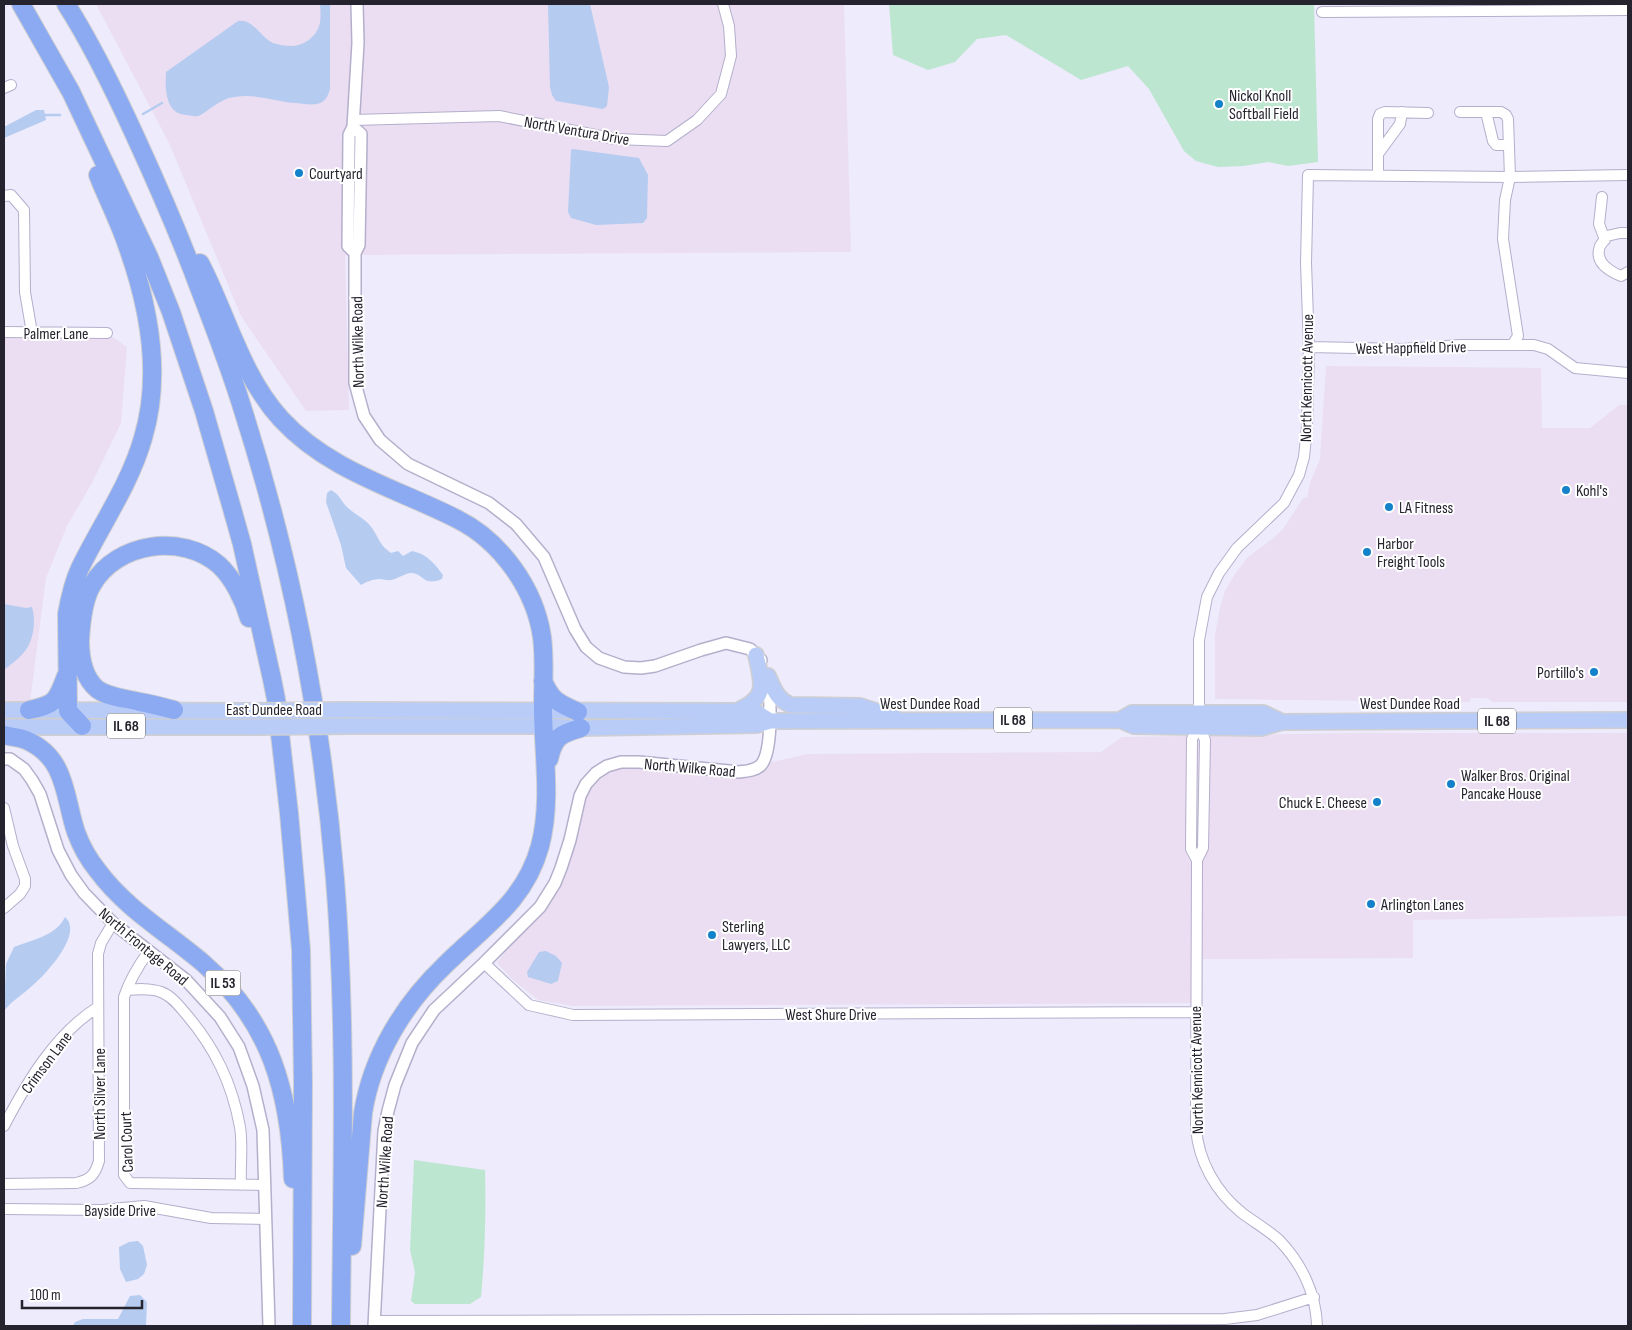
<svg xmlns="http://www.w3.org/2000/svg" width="1632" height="1330" font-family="'Sofia Sans Condensed',sans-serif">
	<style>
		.commercial { fill: #ebdef2 }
		.green { fill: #bde6d0 }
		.water { fill: #b5cbf0 }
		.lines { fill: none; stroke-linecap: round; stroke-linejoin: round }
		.stream { stroke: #b5cbf0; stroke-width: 2.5 }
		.minor-casing { stroke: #b4afcb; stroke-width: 12 }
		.tertiary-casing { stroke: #b4afcb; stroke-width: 14 }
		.primary-casing { stroke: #cfcfd1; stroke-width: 18 }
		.motorway-casing { stroke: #cfcfd1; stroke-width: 20 }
		.minor { stroke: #fff; stroke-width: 10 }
		.tertiary { stroke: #fff; stroke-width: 11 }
		.primary { stroke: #b9ccf7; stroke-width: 15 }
		.motorway { stroke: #8baaf2; stroke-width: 18 }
		.primary-bridge-casing { stroke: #cfcfd1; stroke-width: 18; stroke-linecap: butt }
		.primary-bridge { stroke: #b9ccf7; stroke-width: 15 }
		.poi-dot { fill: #1481cb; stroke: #fff; stroke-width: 2 }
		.labels { text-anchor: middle; stroke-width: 4; stroke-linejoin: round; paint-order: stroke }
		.shield { fill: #fff; stroke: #66656c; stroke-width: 1 }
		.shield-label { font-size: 15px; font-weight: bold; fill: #25232d }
		.poi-label { font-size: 16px; fill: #25232d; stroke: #fff; text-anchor: start }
		.street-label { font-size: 16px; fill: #25232d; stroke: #fff }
	</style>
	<rect width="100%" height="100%" fill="#edebfc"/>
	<path class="commercial" d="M 96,4 L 844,4 L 851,252 L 345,255 L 349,410 L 306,411 L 241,316 L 169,143 Z
		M 4,332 L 107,333 L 127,347 L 121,423 L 92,483 L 67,526 L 46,578 L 29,710 L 4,710 Z
		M 1326,366 L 1541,368 L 1542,428 L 1590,428 L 1619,405 L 1628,405 L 1628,702 L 1493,702 L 1487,698 L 1471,698 L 1469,702 L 1215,699 L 1215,636 L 1220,607 L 1225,591 L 1235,574 L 1248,557 L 1272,539 L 1283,529 L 1304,497 L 1307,498 L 1310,483 L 1320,459 Z
		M 1351,733 L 1628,733 L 1628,916 L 1413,920 L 1413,958 L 1203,959 L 1203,1003 L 573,1006 L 538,1000 L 512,979 L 497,963 L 509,947 L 545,909 L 568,865 L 584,798 L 595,781 L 611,769 L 651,768 L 750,777 L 772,762 L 808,754 L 1101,752 L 1122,737 Z"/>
	<path class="green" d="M 889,4 L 1314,4 L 1318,162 L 1288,166 L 1269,162 L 1243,166 L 1218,167 L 1196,161 L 1184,151 L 1149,89 L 1128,66 L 1081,80 L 1006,35 L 977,39 L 955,62 L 928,70 L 893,55 Z
		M 414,1160 L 485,1170 C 486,1213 485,1255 481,1297 L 470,1304 L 415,1304 L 411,1301 L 415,1272 L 410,1250 Z"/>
	<path class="water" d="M 320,4 L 330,4 L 330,89 C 325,108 313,105 296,103 C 276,102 256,93 235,97 C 224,98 217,104 208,110 C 205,112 201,115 198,116 C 194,117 190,115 186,115 C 165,114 165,88 166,72 L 238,21 C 253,18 261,38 273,43 C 279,45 286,46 292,46 C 298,46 305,43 310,39 C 322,29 321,18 320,4 Z
		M 548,4 L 590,4 L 609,87 L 607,106 L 603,109 L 556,101 L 552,95 L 550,87 Z
		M 36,110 L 44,110 L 46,120 L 4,138 L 4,127 Z
		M 573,149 L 639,158 L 648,175 L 647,218 L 643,223 L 596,225 L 571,218 L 568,212 L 571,150 Z
		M 331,490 C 339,494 341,501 347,507 C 355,515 366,519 372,528 C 379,538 380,546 391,553 L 398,551 L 403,556 L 412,551 C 427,554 434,563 443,575 L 442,579 C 422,587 425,573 410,573 C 404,574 397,579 391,580 C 387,581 383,579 380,579 C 373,579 366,582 361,585 L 346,568 L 341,545 L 326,502 L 327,493 Z
		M 4,604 L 26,608 L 32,607 C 36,620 34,640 25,651 C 20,658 11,664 4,670 Z
		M 65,917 C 84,933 46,974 33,985 C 24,994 11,1001 4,1011 L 6,964 L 14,947 C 32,940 56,936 65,917 Z
		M 546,951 L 556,956 L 562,963 L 558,981 L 551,984 L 528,977 L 527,972 L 539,952 Z
		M 138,1241 L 143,1246 L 147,1265 L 144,1274 L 138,1279 L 126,1282 L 120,1269 L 119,1247 L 129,1242 Z
		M 140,1295 L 147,1302 L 146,1326 L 73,1326 L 75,1322 L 83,1319 L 118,1319 L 130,1296 Z"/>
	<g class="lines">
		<path class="stream" d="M 143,114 L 162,103
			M 45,115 L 60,115"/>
		<g class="minor-casing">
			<path id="minor" d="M 1322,12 L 1628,10
				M 4,88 L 11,85
				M 1460,112 L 1501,112 L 1506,115 L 1508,119 L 1510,177 L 1505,200 L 1503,239 L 1518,336 L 1512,345
				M 1486,112 L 1493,141 L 1496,145 L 1509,145
				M 353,120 L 499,116 L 616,139 L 667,141 L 697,120 L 721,94 L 731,56 L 729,26 L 723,4
				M 1378,154 L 1400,124 L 1402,112
				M 1378,176 L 1378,119 L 1380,114 L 1385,112 L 1428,113
				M 4,196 L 11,195 L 24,210 L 25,292 L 32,333
				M 1602,197 L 1599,224 L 1605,240
				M 1628,233 L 1620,233 L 1607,236 C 1605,239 1602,243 1600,246 C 1594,262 1609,271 1621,276 L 1628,272
				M 4,332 L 107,333
				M 1309,347 L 1403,349 L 1461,345 L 1534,345 L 1548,349 L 1575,368 L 1628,373
				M 4,808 L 13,846 L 25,879 L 25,886 L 20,894 L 4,908
				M 1197,860 L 1191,849 L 1192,739 L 1199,726
				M 149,951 C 138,966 130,979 124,997 L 124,1175 L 130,1183 L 265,1185
				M 484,963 L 529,1005 L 573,1015 L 1195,1012
				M 127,990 C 138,989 150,988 161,992 C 172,996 179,1006 186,1014 C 215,1048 232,1083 240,1127 C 243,1145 240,1166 241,1185
				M 4,1126 C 27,1082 55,1034 98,1007
				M 4,1184 L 76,1183 C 90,1180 95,1175 99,1161 L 98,954 L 101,943 L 113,923
				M 4,1209 L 102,1210 L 144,1206 L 211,1218 L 265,1219
				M 374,1321 L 1225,1319 L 1257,1315 L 1314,1297
				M 1317,1326 C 1316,1294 1302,1264 1279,1240 C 1268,1230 1254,1222 1242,1213 C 1216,1192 1198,1161 1196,1127 L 1197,860 L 1203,848 L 1205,740 L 1199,726 L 1199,640 L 1207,597 L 1219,573 L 1237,548 L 1284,503 L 1299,475 L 1304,457 L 1307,427 L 1309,347 L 1306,263 L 1308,175 L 1510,177 L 1628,175"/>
		</g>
		<g class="tertiary-casing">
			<path id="tertiary" d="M 353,127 L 361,134 L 359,245 L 355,253 L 355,383 L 364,416 L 380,440 L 408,464 L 489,503 L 516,524 L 544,557 L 575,629 L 586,647 L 599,658 L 624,667 L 641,668 L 655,666 L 701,650 L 726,643 L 750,649 L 761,660
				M 355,253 L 348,246 L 349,135 L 353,127 L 358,43 L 357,4
				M 4,759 L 10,759 L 24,769 L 32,780 L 40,794 L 58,850 L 71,875 L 84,893 L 113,923 L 186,980 L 220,1017 L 239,1047 L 253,1086 L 263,1130 L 269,1326
				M 374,1326 L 384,1131 L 388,1111 L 395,1085 L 412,1043 L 434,1010 L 484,963 L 540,907 L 555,883 L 561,868 L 570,840 L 580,796 L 586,784 L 596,773 L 607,766 L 621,762 L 639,762 L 739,772 C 746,771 755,771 761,765 C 773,751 770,700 769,681"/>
		</g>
		<g class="primary-casing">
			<path id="primary" d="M 768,676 C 774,689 777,700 791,705 L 860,706 L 894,717
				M 4,710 L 248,711
				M 342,710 L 737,711 L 757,713 L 770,721
				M 737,711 C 769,697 762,684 756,655
				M 1120,720 L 1132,713 L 1263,713 L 1282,722
				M 349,726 L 543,726 L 581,728 L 757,725 L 770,721 L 1120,720 L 1134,726 L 1261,728 L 1282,722 L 1628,720
				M 4,727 L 249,727"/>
		</g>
		<g class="motorway-casing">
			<path id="motorway" d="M 21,4 L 71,92 L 149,257 L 171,312 L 204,411 L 231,505 L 242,544 L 272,679 L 276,699 L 289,813 L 301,950 L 303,1082 L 302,1326
				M 66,4 C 93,46 115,92 136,138 C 159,188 181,239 200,290 C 215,329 230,368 242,407 C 291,560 322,719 335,879 C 347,1027 342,1177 341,1326
				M 200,263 C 227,315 241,375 281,419 C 329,471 396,488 457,519 C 501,541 535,589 542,637 C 545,660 543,684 543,707 C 543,753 552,800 540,846 C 525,902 483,927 445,965 C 404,1004 372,1056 363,1113 L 352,1246
				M 543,681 C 553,702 557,702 578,712
				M 29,710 C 55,705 57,701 66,676
				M 174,710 C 163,707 152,704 140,702 C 126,698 109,698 97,689 C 83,677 80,657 80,640 C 81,623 83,600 92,585 C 117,542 182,533 219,565 C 233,578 244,600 249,618
				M 82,726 L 68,711 L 67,614 C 70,597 73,583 80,568 C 101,525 130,484 143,438 C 162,375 149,306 127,245 C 119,221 107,198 98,175
				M 4,735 C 11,737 19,737 26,740 C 67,758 64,796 76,832 C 81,846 89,860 98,871 C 126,909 168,933 203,963 C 271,1022 290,1093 293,1179
				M 549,759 C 554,737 560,734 581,728"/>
		</g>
		<use href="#minor" class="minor"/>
		<use href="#tertiary" class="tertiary"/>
		<use href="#primary" class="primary"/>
		<use href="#motorway" class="motorway"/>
		<g class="primary-bridge-casing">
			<path id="primary-bridge" d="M 248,711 L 342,710
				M 249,727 L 349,726"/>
		</g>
		<use href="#primary-bridge" class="primary-bridge"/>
	</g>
	<g class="poi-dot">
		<circle cx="1219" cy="104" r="5"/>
		<circle cx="299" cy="173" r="5"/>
		<circle cx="1566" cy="490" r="5"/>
		<circle cx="1389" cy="507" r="5"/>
		<circle cx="1367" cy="552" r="5"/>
		<circle cx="1594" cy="672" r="5"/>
		<circle cx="1451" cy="784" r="5"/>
		<circle cx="1377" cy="802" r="5"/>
		<circle cx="1371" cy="904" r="5"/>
		<circle cx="712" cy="935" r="5"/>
	</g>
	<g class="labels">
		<g class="shield">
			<rect x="994" y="707.5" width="38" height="25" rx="4"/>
			<rect x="1478" y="708.5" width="38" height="25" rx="4"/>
			<rect x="107" y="713.5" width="38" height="25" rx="4"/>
			<rect x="205.5" y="970.5" width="35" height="25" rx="4"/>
		</g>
		<g class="shield-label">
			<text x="1013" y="725">IL 68</text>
			<text x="1497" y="726">IL 68</text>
			<text x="126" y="731">IL 68</text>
			<text x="223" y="988">IL 53</text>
		</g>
		<g class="poi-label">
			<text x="1229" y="101">Nickol Knoll<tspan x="1229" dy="18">Softball Field</tspan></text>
			<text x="309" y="179">Courtyard</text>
			<text x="1576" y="496">Kohl's</text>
			<text x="1399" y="513">LA Fitness</text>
			<text x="1377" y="549">Harbor<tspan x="1377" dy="18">Freight Tools</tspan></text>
			<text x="1584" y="678" text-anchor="end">Portillo's</text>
			<text x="1461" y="781">Walker Bros. Original<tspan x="1461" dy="18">Pancake House</tspan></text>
			<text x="1367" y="808" text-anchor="end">Chuck E. Cheese</text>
			<text x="1381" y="910">Arlington Lanes</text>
			<text x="722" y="932">Sterling<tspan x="722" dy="18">Lawyers, LLC</tspan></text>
		</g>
		<g class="street-label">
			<text transform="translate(577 130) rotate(10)" y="6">North Ventura Drive</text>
			<text x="56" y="339">Palmer Lane</text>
			<text transform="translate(357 342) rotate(-91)" y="6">North Wilke Road</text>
			<text transform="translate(1411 347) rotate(-1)" y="6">West Happfield Drive</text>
			<text transform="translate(1306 378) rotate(-89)" y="6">North Kennicott Avenue</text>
			<text x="930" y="709">West Dundee Road</text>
			<text x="1410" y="709">West Dundee Road</text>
			<text x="274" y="715">East Dundee Road</text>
			<text transform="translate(690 767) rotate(5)" y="6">North Wilke Road</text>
			<text transform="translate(144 946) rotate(40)" y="6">North Frontage Road</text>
			<text x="831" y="1020">West Shure Drive</text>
			<text transform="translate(46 1062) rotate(-53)" y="6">Crimson Lane</text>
			<text transform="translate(1196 1070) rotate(-91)" y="6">North Kennicott Avenue</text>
			<text transform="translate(99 1094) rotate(-90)" y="6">North Silver Lane</text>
			<text transform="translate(126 1142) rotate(-92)" y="6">Carol Court</text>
			<text transform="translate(384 1162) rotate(-86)" y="6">North Wilke Road</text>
			<text x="120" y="1216">Bayside Drive</text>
		</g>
	</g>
	<rect width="1632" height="1330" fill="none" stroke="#25232d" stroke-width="10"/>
	<path d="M22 1300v8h120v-8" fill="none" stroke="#25232d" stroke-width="2.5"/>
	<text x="30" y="1300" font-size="15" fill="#25232d" stroke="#ffffff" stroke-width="4" paint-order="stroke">100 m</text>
</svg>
